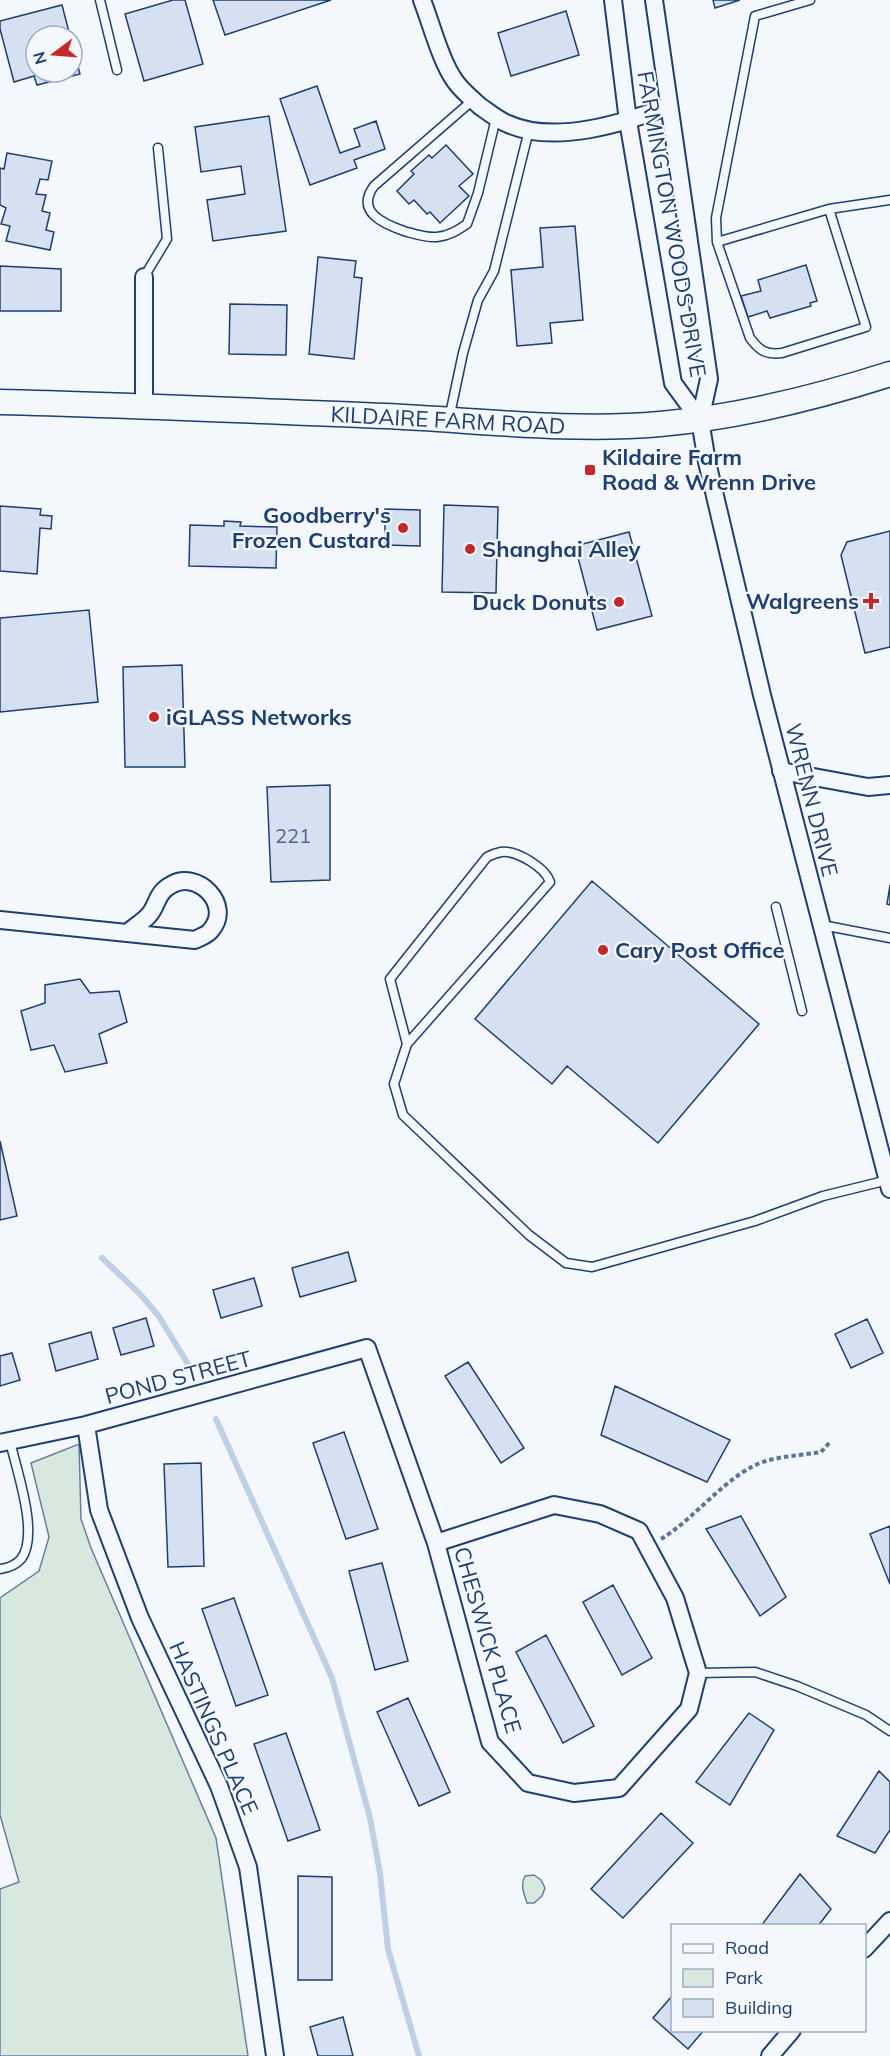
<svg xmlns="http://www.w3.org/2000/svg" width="890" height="2056" font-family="Mulish,sans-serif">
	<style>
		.green { fill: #d7e8df; stroke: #687fa3; stroke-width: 1.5 }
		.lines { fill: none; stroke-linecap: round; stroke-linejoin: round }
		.stream { stroke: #bed0e5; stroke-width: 6 }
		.building { fill: #d5e0f0; stroke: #1d3f73; stroke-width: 1.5 }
		.lane-casing { stroke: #1d3f73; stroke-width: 11 }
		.street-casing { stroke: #1d3f73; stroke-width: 20 }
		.secondary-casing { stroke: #1d3f73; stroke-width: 27 }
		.path { stroke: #5e769c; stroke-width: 4; stroke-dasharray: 4.5 3; stroke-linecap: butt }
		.lane { stroke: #f4f7fb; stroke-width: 8 }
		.street { stroke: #f4f7fb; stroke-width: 16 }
		.secondary { stroke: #f4f7fb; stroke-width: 24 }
		.poi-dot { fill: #c62828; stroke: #f4f7fb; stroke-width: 2 }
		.labels { text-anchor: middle; stroke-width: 4.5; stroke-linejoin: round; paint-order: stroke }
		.number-label { font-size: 20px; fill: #4b6792 }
		.street-label { font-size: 22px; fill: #1d3f73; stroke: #f4f7fb }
		.poi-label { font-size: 22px; font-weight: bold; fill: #1d3f73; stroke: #f4f7fb; text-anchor: start }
	</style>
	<rect width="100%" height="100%" fill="#f4f7fb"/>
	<path class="green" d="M 79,1444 L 81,1519 L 91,1548 L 216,1838 L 248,2056 L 0,2056 L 0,1889 L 19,1882 L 0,1815 L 0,1598 L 39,1571 L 49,1537 L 31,1463 Z
		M 534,1875 L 541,1880 L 545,1888 L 542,1896 L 534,1903 L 527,1903 C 524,1894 520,1885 525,1876 Z"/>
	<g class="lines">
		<path class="stream" d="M 102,1258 L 138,1292 L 158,1315 L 191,1369
			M 216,1419 L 332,1678 L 370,1818 L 380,1873 L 388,1949 L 419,2056"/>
	</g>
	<path class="building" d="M 173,0 L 185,0 L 203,64 L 144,81 L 125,14 Z
		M 213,0 L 331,0 L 225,35 Z
		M 713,0 L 740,0 L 715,8 Z
		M 62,5 L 70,36 L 36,36 L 36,72 L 72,72 L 72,44 L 80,74 L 37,85 L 34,76 L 14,82 L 0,29 L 0,21 Z
		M 566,11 L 579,55 L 511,76 L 498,33 Z
		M 317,86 L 340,153 L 360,146 L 354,129 L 376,121 L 385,149 L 354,160 L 357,168 L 310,185 L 280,99 Z
		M 269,116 L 286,231 L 213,241 L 207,200 L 245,194 L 241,166 L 201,172 L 195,127 Z
		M 446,145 L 473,174 L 459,186 L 469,196 L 440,223 L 430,212 L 427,214 L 414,200 L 409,204 L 397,191 L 414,174 L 411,171 L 429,155 L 432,158 Z
		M 7,153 L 52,161 L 48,180 L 40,179 L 36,194 L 46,195 L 42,211 L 50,213 L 46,230 L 54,232 L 50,250 L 6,241 L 10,226 L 1,224 L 6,208 L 0,205 L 0,168 L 4,169 Z
		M 575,226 L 583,320 L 550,323 L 552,343 L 517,346 L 511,270 L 543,267 L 540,228 Z
		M 318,257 L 356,261 L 354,277 L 362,278 L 354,359 L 309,354 Z
		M 806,265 L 817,301 L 810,303 L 811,306 L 770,318 L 767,311 L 748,317 L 741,296 L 761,291 L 758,280 Z
		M 0,266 L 61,269 L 61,311 L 0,311 Z
		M 230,304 L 287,305 L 286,355 L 229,354 Z
		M 444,505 L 498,507 L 496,593 L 442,592 Z
		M 0,506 L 41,509 L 40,515 L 52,516 L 51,529 L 40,528 L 37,574 L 0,571 Z
		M 385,509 L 420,510 L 420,546 L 385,545 Z
		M 224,521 L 241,522 L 240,526 L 277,527 L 276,568 L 189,566 L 190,525 L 224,526 Z
		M 890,531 L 890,647 L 865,653 L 841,555 L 847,542 Z
		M 629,532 L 652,616 L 597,630 L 575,546 Z
		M 89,610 L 98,702 L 0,712 L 0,618 Z
		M 182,665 L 185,767 L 125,767 L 123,667 Z
		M 330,785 L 330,880 L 271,882 L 267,787 Z
		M 592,881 L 759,1024 L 658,1143 L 567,1066 L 552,1084 L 475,1019 Z
		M 890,885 L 890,905 L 887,904 Z
		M 80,979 L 90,993 L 119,991 L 127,1022 L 99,1034 L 107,1063 L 65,1072 L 54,1045 L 31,1050 L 21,1011 L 45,1003 L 45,985 Z
		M 0,1141 L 17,1216 L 0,1220 Z
		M 348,1252 L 356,1281 L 300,1297 L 292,1268 Z
		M 254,1278 L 262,1306 L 221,1318 L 213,1290 Z
		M 146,1318 L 154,1346 L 121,1355 L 113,1328 Z
		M 867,1319 L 883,1353 L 851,1368 L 835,1334 Z
		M 91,1332 L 98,1359 L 56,1371 L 49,1344 Z
		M 12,1353 L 20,1380 L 0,1386 L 0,1356 Z
		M 468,1362 L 524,1448 L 501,1463 L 445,1376 Z
		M 615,1386 L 730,1440 L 707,1482 L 601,1435 Z
		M 344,1432 L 378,1529 L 346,1539 L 313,1443 Z
		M 201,1463 L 204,1566 L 168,1567 L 164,1464 Z
		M 741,1516 L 786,1597 L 760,1616 L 706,1529 Z
		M 890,1526 L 890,1584 L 870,1534 Z
		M 382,1563 L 408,1661 L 375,1670 L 349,1571 Z
		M 613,1585 L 652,1658 L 622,1675 L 583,1602 Z
		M 234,1598 L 268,1695 L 236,1706 L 202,1609 Z
		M 546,1635 L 594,1726 L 563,1743 L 516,1652 Z
		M 408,1698 L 450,1792 L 419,1806 L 377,1712 Z
		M 749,1713 L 774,1730 L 730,1805 L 696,1782 Z
		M 286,1733 L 320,1830 L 288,1841 L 254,1744 Z
		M 879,1771 L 890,1782 L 890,1830 L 875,1853 L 837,1836 Z
		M 661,1813 L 693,1843 L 623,1918 L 591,1889 Z
		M 800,1874 L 831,1909 L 818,1926 L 761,1926 Z
		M 298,1876 L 332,1877 L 332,1980 L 298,1980 Z
		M 672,1996 L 672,2030 L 704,2030 L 688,2049 L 653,2018 Z
		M 343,2017 L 353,2056 L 318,2056 L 310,2027 Z"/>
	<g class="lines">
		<g class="lane-casing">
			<path id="lane" d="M 100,0 L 117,70
				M 810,0 L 755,16 L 716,218 L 717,242 L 750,338 C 759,350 765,355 782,353 L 866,327 L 829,209
				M 473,100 L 374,186 C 355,212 384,224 404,231 C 415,234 426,238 437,237 C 449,236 458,230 467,224 L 478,193 L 496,118
				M 717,242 L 829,209 L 890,200
				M 144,277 L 167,239 L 158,148
				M 449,419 L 463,353 L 478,300 L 494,271 L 529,130
				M 776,907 L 802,1011
				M 822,925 L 890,938
				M 407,1044 L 550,882 C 545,867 516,850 501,852 C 496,853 491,855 487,857 L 390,979 L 407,1044 L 394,1084 L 403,1115 L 529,1235 L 566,1263 L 592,1267 L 755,1221 L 823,1196 L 888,1180
				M 0,1569 C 8,1568 15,1566 21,1559 C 40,1535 16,1469 10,1441
				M 698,1673 L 755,1672 L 797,1686 L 866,1715 L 890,1731"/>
		</g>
		<g class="street-casing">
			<path id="street" d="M 422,0 C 431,23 441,62 455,81 C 462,91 472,99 481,107 C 490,113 498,120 508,124 C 555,145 624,123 669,106
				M 613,0 L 628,121 L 673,383 L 700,420
				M 654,0 L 709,379 L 700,420 L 707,462 L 762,695 L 890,1189
				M 144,406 L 144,277
				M 781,771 L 868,787 L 890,785
				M 0,920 L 195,940 C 200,937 208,935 211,930 C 233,905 197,869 171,885 C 156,893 158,905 149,915 C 143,922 134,927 127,933
				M 86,1425 L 99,1510 L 140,1618 L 219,1786 L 248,1867 L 275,2056
				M 0,1443 L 86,1425 L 367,1348 L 436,1543 L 490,1742 L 528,1783 L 574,1793 L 619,1788 L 689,1709 L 698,1673 L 675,1598 L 639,1531 L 600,1514 L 554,1505 L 436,1543
				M 864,1949 L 890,1921
				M 770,2056 L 792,2030"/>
		</g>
		<g class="secondary-casing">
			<path id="secondary" d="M 0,402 C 128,405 256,411 385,416 C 476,420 569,432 660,424 C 739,417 815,398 890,374"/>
		</g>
		<path class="path" d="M 661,1539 C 695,1519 730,1471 766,1461 C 783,1456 803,1455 821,1452 L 830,1442"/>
		<use href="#lane" class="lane"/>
		<use href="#street" class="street"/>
		<use href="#secondary" class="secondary"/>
	</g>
	<g class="poi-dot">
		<rect x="584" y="464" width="12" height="12" rx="3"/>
		<circle cx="403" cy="528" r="6"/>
		<circle cx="470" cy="549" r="6"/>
		<path d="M868 592h6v6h6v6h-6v6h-6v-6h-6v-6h6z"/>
		<circle cx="619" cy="602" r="6"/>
		<circle cx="154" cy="717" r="6"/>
		<circle cx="603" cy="950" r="6"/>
	</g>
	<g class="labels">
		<g class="number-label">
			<text x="293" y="843">221</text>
		</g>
		<g class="street-label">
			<text transform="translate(672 224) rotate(80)" y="8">FARMINGTON WOODS DRIVE</text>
			<text transform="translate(448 420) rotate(3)" y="8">KILDAIRE FARM ROAD</text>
			<text transform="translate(812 800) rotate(76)" y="8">WRENN DRIVE</text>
			<text transform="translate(178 1377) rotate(-15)" y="8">POND STREET</text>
			<text transform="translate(488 1640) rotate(74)" y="8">CHESWICK PLACE</text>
			<text transform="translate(214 1728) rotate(66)" y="8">HASTINGS PLACE</text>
		</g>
		<g class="poi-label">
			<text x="602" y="465">Kildaire Farm<tspan x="602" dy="25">Road &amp; Wrenn Drive</tspan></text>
			<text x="391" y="523" text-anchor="end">Goodberry's<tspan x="391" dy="25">Frozen Custard</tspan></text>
			<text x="482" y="557">Shanghai Alley</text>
			<text x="859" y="609" text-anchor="end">Walgreens</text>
			<text x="607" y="610" text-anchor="end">Duck Donuts</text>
			<text x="166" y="725">iGLASS Networks</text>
			<text x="615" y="958">Cary Post Office</text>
		</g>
	</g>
	<rect x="671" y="1924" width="195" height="108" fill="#f4f7fb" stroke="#9eadc5" stroke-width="1.5"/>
	<rect x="683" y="1944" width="30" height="9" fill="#f4f7fb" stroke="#9eadc5" stroke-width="1.5"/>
	<text x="725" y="1954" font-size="18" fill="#1d3f73">Road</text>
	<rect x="683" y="1969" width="30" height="18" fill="#d7e8df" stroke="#9eadc5" stroke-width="1.5"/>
	<text x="725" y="1984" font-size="18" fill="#1d3f73">Park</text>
	<rect x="683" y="1999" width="30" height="18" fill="#d5e0f0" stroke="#9eadc5" stroke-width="1.5"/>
	<text x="725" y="2014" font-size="18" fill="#1d3f73">Building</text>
	<g transform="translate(54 54) rotate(254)"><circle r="28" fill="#f4f7fb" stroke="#9eadc5" stroke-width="1.5"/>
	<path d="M0-4.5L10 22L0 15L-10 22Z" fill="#c62828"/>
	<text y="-9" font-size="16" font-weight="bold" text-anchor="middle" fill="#1d3f73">N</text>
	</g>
</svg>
